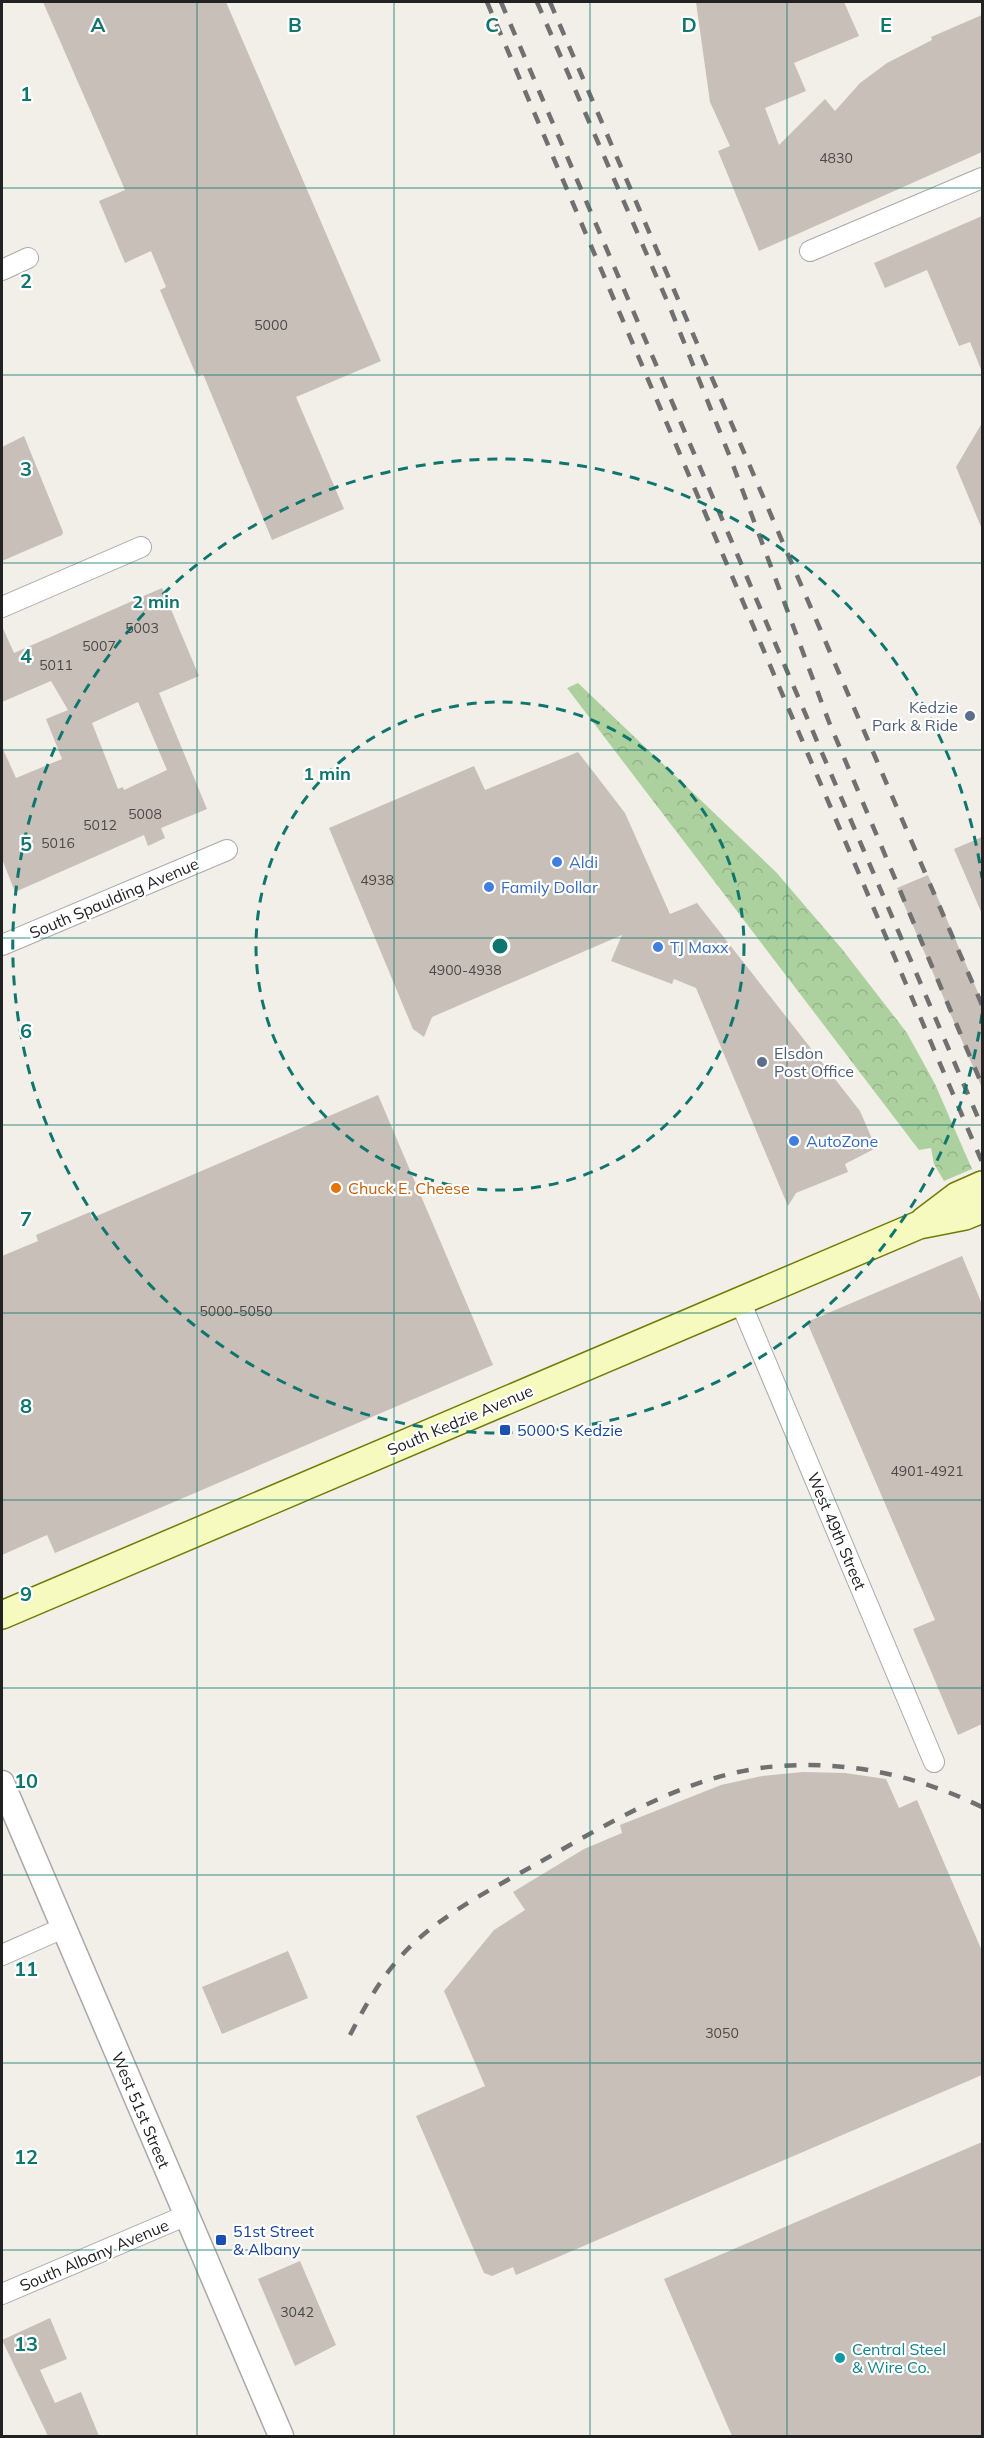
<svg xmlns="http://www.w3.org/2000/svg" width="984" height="2438" font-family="Mulish,sans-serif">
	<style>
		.forest { fill: url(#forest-crowns) }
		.building { fill: #c7bfb8; fill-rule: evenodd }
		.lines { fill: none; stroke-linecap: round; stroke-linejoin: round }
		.minor-casing { stroke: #a9a9a9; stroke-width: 22 }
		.tertiary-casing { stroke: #a9a9a9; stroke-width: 27 }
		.secondary-casing { stroke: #707d05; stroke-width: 30 }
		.minor { stroke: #fff; stroke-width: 20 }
		.tertiary { stroke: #fff; stroke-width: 24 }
		.secondary { stroke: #f7fabf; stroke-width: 27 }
		.rail { stroke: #707070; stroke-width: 4.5; stroke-dasharray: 12 12; stroke-linecap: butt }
		.grid { fill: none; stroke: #0f766e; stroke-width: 1.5; stroke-opacity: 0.55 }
		.ring { fill: none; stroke: #0f766e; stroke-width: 3; stroke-dasharray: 10 8 }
		.service-dot { fill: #5c6f8a; stroke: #fff; stroke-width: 2 }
		.shop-dot { fill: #3f7fe0; stroke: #fff; stroke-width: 2 }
		.food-dot { fill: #e8710a; stroke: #fff; stroke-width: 2 }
		.transit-dot { fill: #1a4fb4; stroke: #fff; stroke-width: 2 }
		.culture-dot { fill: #0f9aa8; stroke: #fff; stroke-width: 2 }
		.labels { text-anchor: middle; stroke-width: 4.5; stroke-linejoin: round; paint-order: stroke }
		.number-label { font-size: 14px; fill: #4b4948 }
		.service-label { font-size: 16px; fill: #4e5e75; stroke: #fff; text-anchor: end }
		.shop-label { font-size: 16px; fill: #366cbe; stroke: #fff; text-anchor: start }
		.street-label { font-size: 16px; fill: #222; stroke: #fff }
		.food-label { font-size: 16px; fill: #c56008; stroke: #fff; text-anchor: start }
		.transit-label { font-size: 16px; fill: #164399; stroke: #fff; text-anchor: start }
		.culture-label { font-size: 16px; fill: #0d838f; stroke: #fff; text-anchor: start }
		.grid-label { font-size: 20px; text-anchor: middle; font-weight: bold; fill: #0f766e; stroke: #fff; stroke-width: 4.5; stroke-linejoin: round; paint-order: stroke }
		.centre { fill: #0f766e; stroke: #fff; stroke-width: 3 }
		.ring-label { font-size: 18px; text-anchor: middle; font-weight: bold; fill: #0f766e; stroke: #fff; stroke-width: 4.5; stroke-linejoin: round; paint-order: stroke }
	</style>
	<defs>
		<pattern id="forest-crowns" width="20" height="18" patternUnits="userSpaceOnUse" patternTransform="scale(1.5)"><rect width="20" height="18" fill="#add19e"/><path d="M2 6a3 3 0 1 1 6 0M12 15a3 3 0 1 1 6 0" fill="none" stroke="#95b388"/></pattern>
	</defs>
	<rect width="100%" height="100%" fill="#f2efe9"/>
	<path class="forest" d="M 578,683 L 776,872 L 842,949 L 907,1033 L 935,1084 L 972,1169 L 944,1181 L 934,1164 L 931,1148 L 919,1150 L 567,688 Z"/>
	<path class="building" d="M 43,2 L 226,2 L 381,361 L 296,397 L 344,509 L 272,540 L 203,374 L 197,377 L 160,290 L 166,287 L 151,251 L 125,263 L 99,201 L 125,190 Z
		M 696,2 L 844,2 L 859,36 L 794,63 L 806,91 L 765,108 L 779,145 L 825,99 L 835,111 L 860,83 L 887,63 L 932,40 L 931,37 L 982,15 L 982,152 L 759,251 L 718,151 L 730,146 L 710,102 Z
		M 982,216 L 982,372 L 970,342 L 959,346 L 927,270 L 885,288 L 874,263 Z
		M 982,423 L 982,529 L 956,467 Z
		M 24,436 L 63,532 L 62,535 L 2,561 L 2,447 Z
		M 162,588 L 199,676 L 159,693 L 207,809 L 161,828 L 165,838 L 148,846 L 144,835 L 15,892 L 2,859 L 2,747 L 16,778 L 62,759 L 46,719 L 68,710 L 51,681 L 2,702 L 2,626 L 14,653 ZM 138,702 L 167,770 L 124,790 L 123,787 L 118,789 L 92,723 Z
		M 578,752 L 625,813 L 670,914 L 697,903 L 860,1111 L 876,1148 L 845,1164 L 848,1172 L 796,1193 L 788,1206 L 696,988 L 674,979 L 672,984 L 611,961 L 622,935 L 432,1017 L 424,1037 L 413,1029 L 329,828 L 474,766 L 485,790 Z
		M 982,837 L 982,914 L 954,849 Z
		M 928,875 L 982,1002 L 982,1088 L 897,888 Z
		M 378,1095 L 493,1365 L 55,1553 L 47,1535 L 2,1555 L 2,1256 L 38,1241 L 36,1235 L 90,1212 L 92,1218 Z
		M 962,1256 L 982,1304 L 982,1724 L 958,1735 L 913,1629 L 935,1620 L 807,1322 Z
		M 803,1772 L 845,1773 L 886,1779 L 899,1808 L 917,1800 L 982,1951 L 982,2075 L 516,2275 L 513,2267 L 492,2276 L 484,2273 L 416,2116 L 485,2086 L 444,1991 L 494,1930 L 525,1910 L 513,1892 L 584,1849 L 622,1833 L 620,1825 L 721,1785 L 762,1776 Z
		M 288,1951 L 308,1998 L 222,2034 L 202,1987 Z
		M 982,2142 L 982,2436 L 732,2436 L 664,2279 Z
		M 300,2261 L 336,2345 L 295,2366 L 258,2279 Z
		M 50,2318 L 67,2359 L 40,2370 L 55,2403 L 81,2392 L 99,2436 L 48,2436 L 2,2340 Z"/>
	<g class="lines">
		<g class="minor-casing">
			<path id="minor" d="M 810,251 L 982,178
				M 2,270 L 28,258
				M 2,607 L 141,547
				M 2,945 L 227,850
				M 740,1301 L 934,1762
				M 2,1955 L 63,1928
				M 2,2294 L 187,2215"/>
		</g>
		<g class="tertiary-casing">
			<path id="tertiary" d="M 2,1783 L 281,2436"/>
		</g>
		<g class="secondary-casing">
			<path id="secondary" d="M 924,1221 L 957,1196 L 982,1185
				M 2,1615 L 919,1225 L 965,1216 L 982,1209"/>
		</g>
		<use href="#minor" class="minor"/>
		<use href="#tertiary" class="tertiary"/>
		<use href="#secondary" class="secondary"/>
		<path class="rail" d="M 487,2 L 982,1162
			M 501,2 L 982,1127
			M 537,2 L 671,310 L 730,457 L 829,722 L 982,1085
			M 550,2 L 982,1005
			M 350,2035 C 368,2000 386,1969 415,1942 C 449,1911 493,1888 533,1866 C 609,1823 691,1772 780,1766 C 852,1761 918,1776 982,1807"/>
	</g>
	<path class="grid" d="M 197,2 L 197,2436M 394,2 L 394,2436M 590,2 L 590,2436M 787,2 L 787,2436M 2,188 L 982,188M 2,375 L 982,375M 2,563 L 982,563M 2,750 L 982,750M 2,938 L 982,938M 2,1125 L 982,1125M 2,1313 L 982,1313M 2,1500 L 982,1500M 2,1688 L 982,1688M 2,1875 L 982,1875M 2,2063 L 982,2063M 2,2250 L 982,2250"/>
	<g class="ring">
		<circle cx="500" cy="946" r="244"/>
		<path d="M982 1014A487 487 0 1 1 982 878"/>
	</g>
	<g class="service-dot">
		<circle cx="970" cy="716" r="6"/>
		<circle cx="762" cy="1062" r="6"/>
	</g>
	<g class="shop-dot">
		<circle cx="557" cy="862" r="6"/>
		<circle cx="489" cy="887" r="6"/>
		<circle cx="658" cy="947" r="6"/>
		<circle cx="794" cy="1141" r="6"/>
	</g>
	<circle class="food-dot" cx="336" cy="1188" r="6"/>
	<g class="transit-dot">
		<rect x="499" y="1424" width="12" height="12" rx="3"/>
		<rect x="215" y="2234" width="12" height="12" rx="3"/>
	</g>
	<circle class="culture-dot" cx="840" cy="2358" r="6"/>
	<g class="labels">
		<g class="number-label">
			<text x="836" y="163">4830</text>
			<text x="271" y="330">5000</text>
			<text x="142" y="633">5003</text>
			<text x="99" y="651">5007</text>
			<text x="56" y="670">5011</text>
			<text x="145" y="819">5008</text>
			<text x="100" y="830">5012</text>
			<text x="58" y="848">5016</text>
			<text x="377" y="885">4938</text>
			<text x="465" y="975">4900-4938</text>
			<text x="236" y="1316">5000-5050</text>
			<text x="927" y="1476">4901-4921</text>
			<text x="722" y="2038">3050</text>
			<text x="297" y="2317">3042</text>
		</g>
		<g class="service-label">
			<text x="958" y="713">Kedzie<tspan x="958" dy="18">Park &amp; Ride</tspan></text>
			<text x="774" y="1059" text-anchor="start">Elsdon<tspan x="774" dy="18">Post Office</tspan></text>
		</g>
		<g class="shop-label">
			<text x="569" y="868">Aldi</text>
			<text x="501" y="893">Family Dollar</text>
			<text x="670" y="953">TJ Maxx</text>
			<text x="806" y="1147">AutoZone</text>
		</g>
		<g class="street-label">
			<text transform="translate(114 898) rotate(-23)" y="6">South Spaulding Avenue</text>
			<text transform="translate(460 1420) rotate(-23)" y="6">South Kedzie Avenue</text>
			<text transform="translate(837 1531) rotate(67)" y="6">West 49th Street</text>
			<text transform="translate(141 2110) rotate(67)" y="6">West 51st Street</text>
			<text transform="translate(94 2255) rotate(-23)" y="6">South Albany Avenue</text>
		</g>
		<g class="food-label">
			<text x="348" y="1194">Chuck E. Cheese</text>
		</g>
		<g class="transit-label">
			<text x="517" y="1436">5000 S Kedzie</text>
			<text x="233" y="2237">51st Street<tspan x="233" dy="18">&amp; Albany</tspan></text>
		</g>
		<g class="culture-label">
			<text x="852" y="2355">Central Steel<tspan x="852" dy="18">&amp; Wire Co.</tspan></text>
		</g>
	</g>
	<g class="grid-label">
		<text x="98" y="32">A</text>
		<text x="295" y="32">B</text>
		<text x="492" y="32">C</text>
		<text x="689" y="32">D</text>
		<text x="886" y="32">E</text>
		<text x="26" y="101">1</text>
		<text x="26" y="288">2</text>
		<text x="26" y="476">3</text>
		<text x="26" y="663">4</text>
		<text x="26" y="851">5</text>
		<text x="26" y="1038">6</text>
		<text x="26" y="1226">7</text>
		<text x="26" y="1413">8</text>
		<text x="26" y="1601">9</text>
		<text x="26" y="1788">10</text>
		<text x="26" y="1976">11</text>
		<text x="26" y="2164">12</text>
		<text x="26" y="2351">13</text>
	</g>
	<circle cx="500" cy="946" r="9" class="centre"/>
	<g class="ring-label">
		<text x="156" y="608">2 min</text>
		<text x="327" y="780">1 min</text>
	</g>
	<rect width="984" height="2438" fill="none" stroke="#222222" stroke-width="6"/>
</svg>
